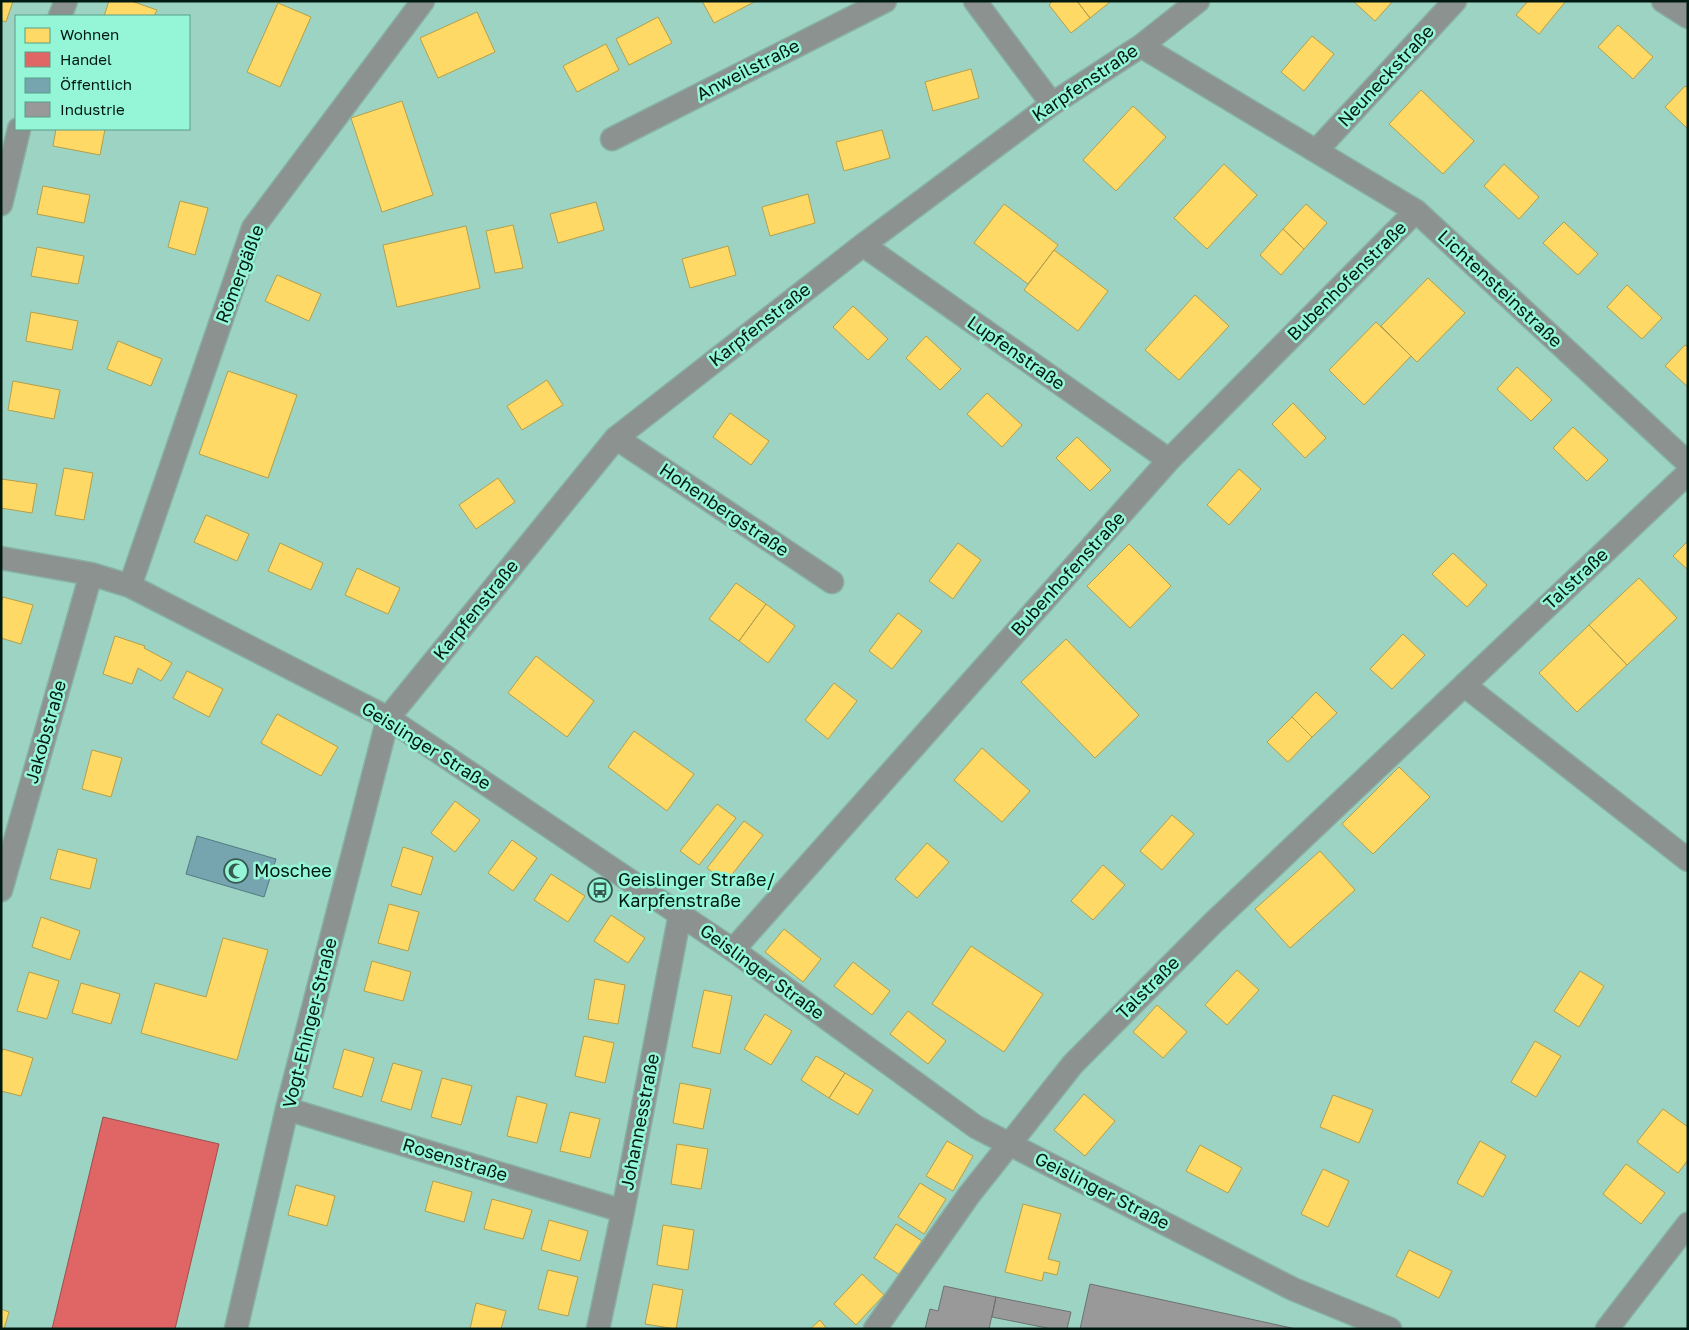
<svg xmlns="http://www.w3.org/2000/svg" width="1689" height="1330" font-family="'Golos Text',sans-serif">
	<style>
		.homes { fill: #ffd966; stroke: #b29f4c }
		.shops { fill: #e06666; stroke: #9d4f4c }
		.public { fill: #76a5af; stroke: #537b80 }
		.industry { fill: #999; stroke: #6b7370 }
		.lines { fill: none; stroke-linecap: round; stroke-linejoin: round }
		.street-casing { stroke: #88b1a4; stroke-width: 25 }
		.street { stroke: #8b9290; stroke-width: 22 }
		.labels { text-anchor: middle; stroke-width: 5; stroke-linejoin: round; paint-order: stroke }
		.street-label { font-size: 18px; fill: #001911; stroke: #95f6d7 }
		.poi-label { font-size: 18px; fill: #001911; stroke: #95f6d7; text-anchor: start }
	</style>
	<rect width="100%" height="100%" fill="#9dd3c2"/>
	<path class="homes" d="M 1,1 L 13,1 L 6,22 L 1,20 Z
		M 109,1 L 131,1 L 157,10 L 154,16 L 104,16 Z
		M 702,1 L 756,1 L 714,23 Z
		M 1053,1 L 1077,1 L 1090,18 L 1071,33 L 1049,5 Z
		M 1077,1 L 1109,1 L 1110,2 L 1090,18 Z
		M 1353,1 L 1393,1 L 1375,21 Z
		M 1528,1 L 1566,1 L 1539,34 L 1516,15 Z
		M 278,3 L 311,17 L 280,87 L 247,72 Z
		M 477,12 L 495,52 L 438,78 L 420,38 Z
		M 658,17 L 672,43 L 629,65 L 616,39 Z
		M 1618,25 L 1653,57 L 1633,79 L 1598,47 Z
		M 1312,36 L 1334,54 L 1304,91 L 1281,72 Z
		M 606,44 L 619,70 L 577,92 L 563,66 Z
		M 971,69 L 979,98 L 933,111 L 925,82 Z
		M 1685,86 L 1688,88 L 1688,129 L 1665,107 Z
		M 1421,90 L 1474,141 L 1443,174 L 1389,124 Z
		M 402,101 L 433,195 L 382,212 L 351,118 Z
		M 1133,106 L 1166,137 L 1116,191 L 1083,160 Z
		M 56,129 L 105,129 L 100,155 L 53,146 Z
		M 882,130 L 890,158 L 844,171 L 836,142 Z
		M 1224,164 L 1257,195 L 1207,249 L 1174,218 Z
		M 1504,164 L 1539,197 L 1519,219 L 1484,186 Z
		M 43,186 L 90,195 L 84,223 L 37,214 Z
		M 808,194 L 815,223 L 770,236 L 762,207 Z
		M 180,201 L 208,208 L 195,255 L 168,247 Z
		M 596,202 L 604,230 L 558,243 L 550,214 Z
		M 1004,204 L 1058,245 L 1028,284 L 974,243 Z
		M 1306,204 L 1327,223 L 1304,249 L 1283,229 Z
		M 1564,222 L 1598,254 L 1578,275 L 1543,243 Z
		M 513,225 L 523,268 L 495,273 L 486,231 Z
		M 466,226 L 480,288 L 397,307 L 383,245 Z
		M 1283,229 L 1304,249 L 1281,275 L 1260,255 Z
		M 728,246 L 736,275 L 690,288 L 682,259 Z
		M 37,247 L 84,256 L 78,284 L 31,276 Z
		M 1054,250 L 1108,291 L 1078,331 L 1024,290 Z
		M 277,275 L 321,294 L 309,321 L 265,301 Z
		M 1428,278 L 1465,313 L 1417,362 L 1381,326 Z
		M 1627,285 L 1662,318 L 1642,339 L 1607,307 Z
		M 1195,295 L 1229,326 L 1179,380 L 1145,350 Z
		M 853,306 L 888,339 L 868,360 L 833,327 Z
		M 31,312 L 78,321 L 72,350 L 26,341 Z
		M 1376,322 L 1411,356 L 1364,405 L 1329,370 Z
		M 926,336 L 961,369 L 940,390 L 906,358 Z
		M 118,341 L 162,359 L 151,386 L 107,369 Z
		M 1685,345 L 1688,347 L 1688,387 L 1665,366 Z
		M 1517,367 L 1552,400 L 1531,421 L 1497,389 Z
		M 228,371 L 297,395 L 268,478 L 199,454 Z
		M 547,380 L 563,405 L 522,430 L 507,406 Z
		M 13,381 L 60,390 L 54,419 L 8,410 Z
		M 987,393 L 1022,425 L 1002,447 L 967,414 Z
		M 1293,403 L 1326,438 L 1305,458 L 1272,424 Z
		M 730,413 L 769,441 L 751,465 L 713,437 Z
		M 1573,427 L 1608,460 L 1587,481 L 1553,448 Z
		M 1077,437 L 1111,470 L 1090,491 L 1056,458 Z
		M 64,468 L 93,473 L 84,520 L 55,515 Z
		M 1239,469 L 1261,489 L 1229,525 L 1207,505 Z
		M 498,478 L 515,502 L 476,529 L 459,505 Z
		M 1,479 L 37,484 L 32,513 L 1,508 Z
		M 206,515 L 249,534 L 237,561 L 194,542 Z
		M 1688,541 L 1688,570 L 1673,556 Z
		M 280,543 L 323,563 L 311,590 L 268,571 Z
		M 958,543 L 981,560 L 953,599 L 929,581 Z
		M 1129,544 L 1171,586 L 1130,628 L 1087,586 Z
		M 1453,553 L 1487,585 L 1467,607 L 1432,574 Z
		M 357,568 L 400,588 L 388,614 L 345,595 Z
		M 1639,578 L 1677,618 L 1627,665 L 1589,625 Z
		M 736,583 L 766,604 L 739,641 L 709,619 Z
		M 3,597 L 33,605 L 21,644 L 1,638 L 1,603 Z
		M 766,604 L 795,626 L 768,663 L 739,641 Z
		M 898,613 L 922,631 L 892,669 L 869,651 Z
		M 1589,625 L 1627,665 L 1577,712 L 1539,673 Z
		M 1403,634 L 1425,655 L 1392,689 L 1370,669 Z
		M 115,636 L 145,646 L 144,648 L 172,663 L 161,681 L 138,668 L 132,684 L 103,674 Z
		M 1066,639 L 1139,715 L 1095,758 L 1021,682 Z
		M 536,656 L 594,701 L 567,737 L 508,693 Z
		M 187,671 L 223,689 L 209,717 L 173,698 Z
		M 834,683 L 857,701 L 828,739 L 805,720 Z
		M 1316,692 L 1337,713 L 1312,737 L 1292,717 Z
		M 277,714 L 338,747 L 321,776 L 261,743 Z
		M 1292,717 L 1312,737 L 1288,762 L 1267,742 Z
		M 634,731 L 694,774 L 667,811 L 608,767 Z
		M 982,748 L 1030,791 L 1002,822 L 954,780 Z
		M 92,750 L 122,758 L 111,797 L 82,789 Z
		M 1399,767 L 1430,797 L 1373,854 L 1342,824 Z
		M 455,801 L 480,820 L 455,852 L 431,833 Z
		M 717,804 L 736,818 L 699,865 L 680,851 Z
		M 1172,815 L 1194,834 L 1162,870 L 1140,851 Z
		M 744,821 L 763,835 L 726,882 L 707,868 Z
		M 512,840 L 537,858 L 513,891 L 488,873 Z
		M 927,843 L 949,862 L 917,898 L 895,879 Z
		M 403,847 L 433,857 L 421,895 L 391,886 Z
		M 58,849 L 97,859 L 90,889 L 50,879 Z
		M 1320,851 L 1355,890 L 1290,948 L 1255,909 Z
		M 1103,865 L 1125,885 L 1093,920 L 1071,901 Z
		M 551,874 L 585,896 L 568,922 L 534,900 Z
		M 389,904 L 419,912 L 408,951 L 378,943 Z
		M 611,915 L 645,938 L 628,963 L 594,941 Z
		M 41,917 L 80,931 L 70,960 L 32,947 Z
		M 784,929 L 821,959 L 803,982 L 765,952 Z
		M 223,938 L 268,950 L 237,1060 L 141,1033 L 155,983 L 206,997 Z
		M 971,946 L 1043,994 L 1004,1052 L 932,1004 Z
		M 372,961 L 411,972 L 403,1001 L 364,991 Z
		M 853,962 L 890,991 L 872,1015 L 834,986 Z
		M 1237,970 L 1259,990 L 1227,1025 L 1205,1005 Z
		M 1580,971 L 1604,986 L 1579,1027 L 1554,1011 Z
		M 29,972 L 59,981 L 47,1019 L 17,1011 Z
		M 595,979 L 625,985 L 618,1024 L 588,1019 Z
		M 81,983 L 120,994 L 111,1024 L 72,1013 Z
		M 704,990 L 732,996 L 720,1054 L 692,1047 Z
		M 1157,1005 L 1187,1032 L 1163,1058 L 1133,1032 Z
		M 908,1011 L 946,1041 L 928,1064 L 890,1034 Z
		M 765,1014 L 792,1031 L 771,1065 L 744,1049 Z
		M 584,1036 L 614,1043 L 605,1083 L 575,1076 Z
		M 1535,1041 L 1561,1056 L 1536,1097 L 1511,1082 Z
		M 3,1049 L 33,1058 L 21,1096 L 1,1091 L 1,1054 Z
		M 344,1049 L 374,1058 L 362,1097 L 333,1088 Z
		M 816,1056 L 845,1073 L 829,1098 L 801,1080 Z
		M 393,1063 L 422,1071 L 411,1110 L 381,1101 Z
		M 845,1073 L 873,1090 L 858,1115 L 829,1098 Z
		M 442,1078 L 472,1086 L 461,1125 L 431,1117 Z
		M 680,1083 L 711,1089 L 703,1129 L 673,1123 Z
		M 1084,1094 L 1115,1121 L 1085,1156 L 1054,1130 Z
		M 1333,1095 L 1373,1110 L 1359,1143 L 1320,1127 Z
		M 517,1096 L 547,1104 L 537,1143 L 507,1136 Z
		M 1663,1109 L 1688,1127 L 1688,1160 L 1678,1173 L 1637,1142 Z
		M 570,1112 L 600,1119 L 590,1158 L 560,1151 Z
		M 947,1141 L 973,1156 L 953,1191 L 926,1176 Z
		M 1480,1141 L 1506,1156 L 1483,1197 L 1457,1183 Z
		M 677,1144 L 708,1149 L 701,1189 L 671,1184 Z
		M 1200,1145 L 1242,1168 L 1228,1193 L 1186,1171 Z
		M 1626,1164 L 1665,1193 L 1641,1224 L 1603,1194 Z
		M 1323,1169 L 1349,1181 L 1328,1227 L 1301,1214 Z
		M 433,1181 L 472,1192 L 464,1222 L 425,1211 Z
		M 920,1183 L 946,1199 L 924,1234 L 898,1217 Z
		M 296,1185 L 335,1196 L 327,1226 L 288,1215 Z
		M 492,1199 L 532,1210 L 523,1239 L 484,1229 Z
		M 1023,1204 L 1061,1214 L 1048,1259 L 1060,1262 L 1057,1275 L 1044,1272 L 1042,1281 L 1005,1272 Z
		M 549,1220 L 588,1231 L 580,1261 L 541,1250 Z
		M 896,1224 L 922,1241 L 900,1275 L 874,1258 Z
		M 663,1225 L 694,1230 L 688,1270 L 657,1265 Z
		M 1409,1250 L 1452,1271 L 1439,1298 L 1396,1276 Z
		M 548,1270 L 578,1277 L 568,1316 L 538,1309 Z
		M 862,1274 L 884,1295 L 856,1325 L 834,1304 Z
		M 653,1284 L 683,1290 L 676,1329 L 645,1324 Z
		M 476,1303 L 506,1311 L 501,1329 L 470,1329 Z
		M 1,1309 L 9,1312 L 4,1329 L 1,1329 Z
		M 820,1320 L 827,1329 L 810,1329 Z"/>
	<path class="shops" d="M 103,1117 L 219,1144 L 175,1329 L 52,1329 Z"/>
	<path class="public" d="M 197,836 L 276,859 L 264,897 L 186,874 Z"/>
	<path class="industry" d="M 1090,1284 L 1296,1329 L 1080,1329 Z
		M 944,1286 L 996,1297 L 989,1329 L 925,1329 L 930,1309 L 938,1311 Z
		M 996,1297 L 1071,1312 L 1067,1329 L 1052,1329 L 992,1317 Z"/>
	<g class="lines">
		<g class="street-casing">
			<path id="street" d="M 975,1 L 1052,104
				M 1663,1 L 1688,17
				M 60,16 L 66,1
				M 1141,46 L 1416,211 L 1688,463
				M 612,139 L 885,1
				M 1316,151 L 1455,1
				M 1,204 L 19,129
				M 863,245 L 1169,460
				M 616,438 L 832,582
				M 1,558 L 91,574 L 130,586 L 388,718 L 733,950 L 976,1127 L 1293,1289 L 1390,1329
				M 130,586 L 253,228 L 423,1
				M 1464,685 L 1688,860
				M 1,890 L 91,574
				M 733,950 L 1169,460 L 1416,211
				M 287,1109 L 623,1211
				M 236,1329 L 287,1109 L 388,718 L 616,438 L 863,245 L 1052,104 L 1141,46 L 1198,1
				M 598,1329 L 623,1211 L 680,914
				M 875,1329 L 969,1195 L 1073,1064 L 1213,923 L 1688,473
				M 1607,1329 L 1688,1224"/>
		</g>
		<use href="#street" class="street"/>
	</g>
	<defs>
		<g id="mosque-ring" transform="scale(1.25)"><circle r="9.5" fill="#95f6d7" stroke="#375a4f" stroke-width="1.5"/><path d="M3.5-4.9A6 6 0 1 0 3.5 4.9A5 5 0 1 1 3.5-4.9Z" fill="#375a4f"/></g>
		<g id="bus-ring" transform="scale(1.25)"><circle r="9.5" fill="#95f6d7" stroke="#375a4f" stroke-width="1.5"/><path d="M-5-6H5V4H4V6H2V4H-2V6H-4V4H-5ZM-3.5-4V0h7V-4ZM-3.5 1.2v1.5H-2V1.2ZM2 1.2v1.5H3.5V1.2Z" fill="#375a4f"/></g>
	</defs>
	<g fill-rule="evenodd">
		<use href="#mosque-ring" x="236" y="871"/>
		<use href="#bus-ring" x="600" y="890"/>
	</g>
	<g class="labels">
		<g class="street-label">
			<text transform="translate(748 70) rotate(-27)" y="6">Anweilstraße</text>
			<text transform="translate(1386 76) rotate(-47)" y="6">Neuneckstraße</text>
			<text transform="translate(1085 83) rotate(-34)" y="6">Karpfenstraße</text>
			<text transform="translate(240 274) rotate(-69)" y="6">Römergäßle</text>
			<text transform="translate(1347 281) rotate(-45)" y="6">Bubenhofenstraße</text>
			<text transform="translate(1500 289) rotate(43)" y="6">Lichtensteinstraße</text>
			<text transform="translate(760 325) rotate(-38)" y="6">Karpfenstraße</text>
			<text transform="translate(1016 353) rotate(35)" y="6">Lupfenstraße</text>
			<text transform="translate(724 510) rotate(34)" y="6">Hohenbergstraße</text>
			<text transform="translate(1068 574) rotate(-48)" y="6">Bubenhofenstraße</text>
			<text transform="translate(1576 579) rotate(-43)" y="6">Talstraße</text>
			<text transform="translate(476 610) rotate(-51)" y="6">Karpfenstraße</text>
			<text transform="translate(46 732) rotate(-74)" y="6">Jakobstraße</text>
			<text transform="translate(426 746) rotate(32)" y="6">Geislinger Straße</text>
			<text transform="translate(762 972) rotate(36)" y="6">Geislinger Straße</text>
			<text transform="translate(1148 988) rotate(-45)" y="6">Talstraße</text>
			<text transform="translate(310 1023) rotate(-76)" y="6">Vogt-Ehinger-Straße</text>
			<text transform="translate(640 1122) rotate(-79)" y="6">Johannesstraße</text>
			<text transform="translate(455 1160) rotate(17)" y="6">Rosenstraße</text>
			<text transform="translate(1102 1191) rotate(27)" y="6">Geislinger Straße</text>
		</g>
		<g class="poi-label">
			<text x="254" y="877">Moschee</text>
			<text x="618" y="886">Geislinger Straße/<tspan x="618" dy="21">Karpfenstraße</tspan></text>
		</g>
	</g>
	<rect width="1689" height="1330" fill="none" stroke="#001911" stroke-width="5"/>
	<rect x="15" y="15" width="175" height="115" fill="#95f6d7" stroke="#599e88"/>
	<rect x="25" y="28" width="25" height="15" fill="#ffd966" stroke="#599e88"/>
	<text x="60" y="40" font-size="15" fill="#001911">Wohnen</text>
	<rect x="25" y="52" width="25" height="15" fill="#e06666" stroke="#599e88"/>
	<text x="60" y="65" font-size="15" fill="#001911">Handel</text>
	<rect x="25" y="78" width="25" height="15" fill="#76a5af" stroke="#599e88"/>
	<text x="60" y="90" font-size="15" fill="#001911">Öffentlich</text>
	<rect x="25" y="102" width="25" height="15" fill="#999999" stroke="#599e88"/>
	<text x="60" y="115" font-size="15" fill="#001911">Industrie</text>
</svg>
